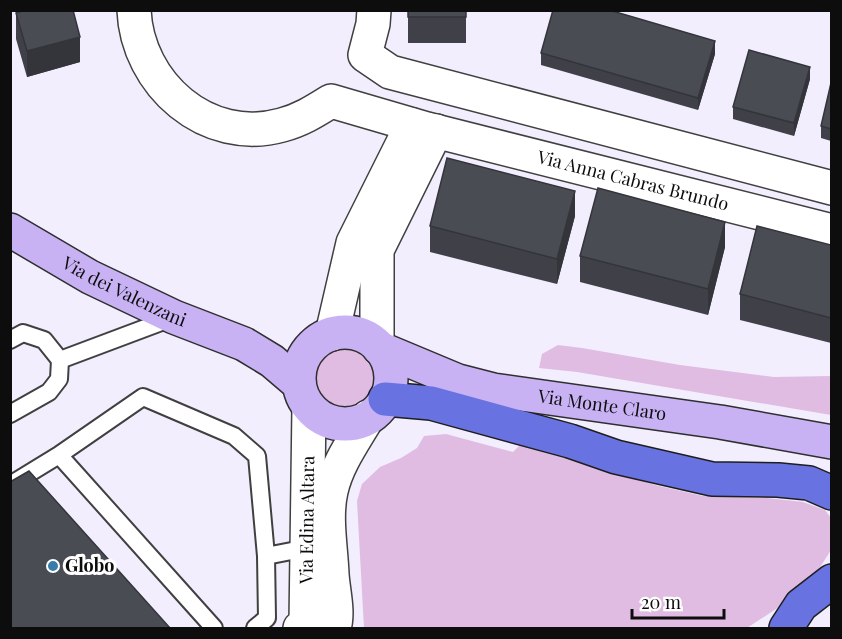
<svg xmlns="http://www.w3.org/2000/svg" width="842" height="639" font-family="'Playfair Display',serif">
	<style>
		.green { fill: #e0bce3 }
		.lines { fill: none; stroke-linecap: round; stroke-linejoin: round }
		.lane-casing { stroke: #404040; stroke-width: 20 }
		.street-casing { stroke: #404040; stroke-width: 36 }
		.secondary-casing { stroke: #2f2f2f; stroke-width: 36 }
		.highway-casing { stroke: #1e1e1e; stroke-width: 36 }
		.lane { stroke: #fff; stroke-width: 16 }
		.street { stroke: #fff; stroke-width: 33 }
		.secondary { stroke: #c8b2f4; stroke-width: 33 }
		.highway { stroke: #6873e1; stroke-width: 33 }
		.wall { fill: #404148 }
		.shaded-wall { fill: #34353b }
		.building { fill: #4a4c54; stroke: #34353b; stroke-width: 1.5 }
		.poi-dot { fill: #377caa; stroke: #fff; stroke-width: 2 }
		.labels { text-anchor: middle; stroke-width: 6; stroke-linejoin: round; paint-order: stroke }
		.street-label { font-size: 18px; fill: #0d0d0d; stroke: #fff }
		.poi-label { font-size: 18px; font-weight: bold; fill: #0d0d0d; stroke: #fff; text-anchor: start }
	</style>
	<rect width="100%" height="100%" fill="#f2eefd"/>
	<path class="green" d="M 346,336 L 364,340 L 385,368 L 387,377 L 383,394 C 360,411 352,427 323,413 L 303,375 C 309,347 322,344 346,336 Z
		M 558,345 L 582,348 L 680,365 L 774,377 L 831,376 L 831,415 L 577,372 L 539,368 L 542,354 Z
		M 446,434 L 513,452 L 524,441 L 655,485 L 703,496 L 767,498 L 803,502 L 825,510 L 831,518 L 831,550 L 817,572 L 776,609 L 747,628 L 364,628 L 357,501 L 362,484 L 380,467 L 401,458 L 417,448 L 424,436 Z"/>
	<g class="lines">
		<g class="lane-casing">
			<path id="lane" d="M 10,340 L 23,333 L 44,340 L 60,360 L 59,379 L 49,392 L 10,414
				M 60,360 L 172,318
				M 59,455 L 214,628
				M 10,485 L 59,455 L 143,397 L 234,436 L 257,456 L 266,556 L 267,618 L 255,628
				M 266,556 L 307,548"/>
		</g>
		<g class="street-casing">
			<g id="street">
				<path id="s1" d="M 134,10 C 137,84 207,146 282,125 C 301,120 315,111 331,101 L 427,129 L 832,231"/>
				<path d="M 374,10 L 373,24 L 365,55 L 390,72 L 832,188"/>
				<path d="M 332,334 L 353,243 L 412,125"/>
				<path d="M 377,345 L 377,250 L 436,131"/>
				<path id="s2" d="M 300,628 L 306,623 L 309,407"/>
				<path d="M 334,628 C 339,612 333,591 332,574 C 331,548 325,517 331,491 C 337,464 354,441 368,417"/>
			</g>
		</g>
		<g class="secondary-casing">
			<g id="secondary">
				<path id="s3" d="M 10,230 L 90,277 L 174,317 L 244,344 L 272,361 L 299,384"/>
				<circle cx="345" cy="378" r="46"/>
				<path id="s4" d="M 379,348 L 458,381 L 493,390 L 720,422 L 832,442"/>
			</g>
		</g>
		<g class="highway-casing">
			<path id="highway" d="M 385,399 L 431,403 L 570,441 L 616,457 L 712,479 L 778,480 L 809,483 L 832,493
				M 786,628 L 801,605 L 832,581"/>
		</g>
		<use href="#lane" class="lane"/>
		<use href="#street" class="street"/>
		<use href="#secondary" class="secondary"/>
		<use href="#highway" class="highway"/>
	</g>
	<path class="wall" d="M 408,10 L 466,10 L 466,43 L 408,43 Z
		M 16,13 L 80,62 L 27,77 L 16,39 Z
		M 541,53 L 715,54 L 698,110 L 541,65 Z
		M 810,79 L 794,136 L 733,119 L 733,107 Z
		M 831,83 L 831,141 L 821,138 L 821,126 Z
		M 575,216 L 557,284 L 430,252 L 430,226 Z
		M 831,245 L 831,343 L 740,320 L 740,294 Z
		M 725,247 L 708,315 L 580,282 L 580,256 Z"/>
	<path class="shaded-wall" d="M 80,37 L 80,62 L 27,77 L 27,51 Z
		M 715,41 L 715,54 L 698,110 L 698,98 Z
		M 810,67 L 810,79 L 794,136 L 794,123 Z
		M 575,191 L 575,216 L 557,284 L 557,259 Z
		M 725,222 L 725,247 L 708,315 L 708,289 Z"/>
	<path class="building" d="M 25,10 L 73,10 L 80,37 L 27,51 L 16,13 Z
		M 408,10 L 466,10 L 466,17 L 408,17 Z
		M 553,10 L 609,10 L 715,41 L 698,98 L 541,53 Z
		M 749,50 L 810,67 L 794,123 L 733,107 Z
		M 831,83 L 831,129 L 821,126 Z
		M 447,158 L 575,191 L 557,259 L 430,226 Z
		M 598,188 L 725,222 L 708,289 L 580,256 Z
		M 757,226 L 831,245 L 831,318 L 740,294 Z
		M 29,471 L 170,628 L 10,628 L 10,482 Z"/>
	<circle class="poi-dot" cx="53" cy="566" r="6"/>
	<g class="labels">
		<g class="street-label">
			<text dy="6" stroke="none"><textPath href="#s1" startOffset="582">Via Anna Cabras Brundo</textPath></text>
			<text dy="6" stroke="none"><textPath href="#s3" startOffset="130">Via dei Valenzani</textPath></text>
			<text dy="6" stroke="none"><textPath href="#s4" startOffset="232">Via Monte Claro</textPath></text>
			<text dy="6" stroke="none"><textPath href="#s2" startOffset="111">Via Edina Altara</textPath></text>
		</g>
		<g class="poi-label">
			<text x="65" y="572">Globo</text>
		</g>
	</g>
	<rect width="842" height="639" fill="none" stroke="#0d0d0d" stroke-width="24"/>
	<path d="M632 609v9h92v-9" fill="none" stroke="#0d0d0d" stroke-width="3"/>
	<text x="641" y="609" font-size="18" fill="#0d0d0d" stroke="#ffffff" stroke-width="4.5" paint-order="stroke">20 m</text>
</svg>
